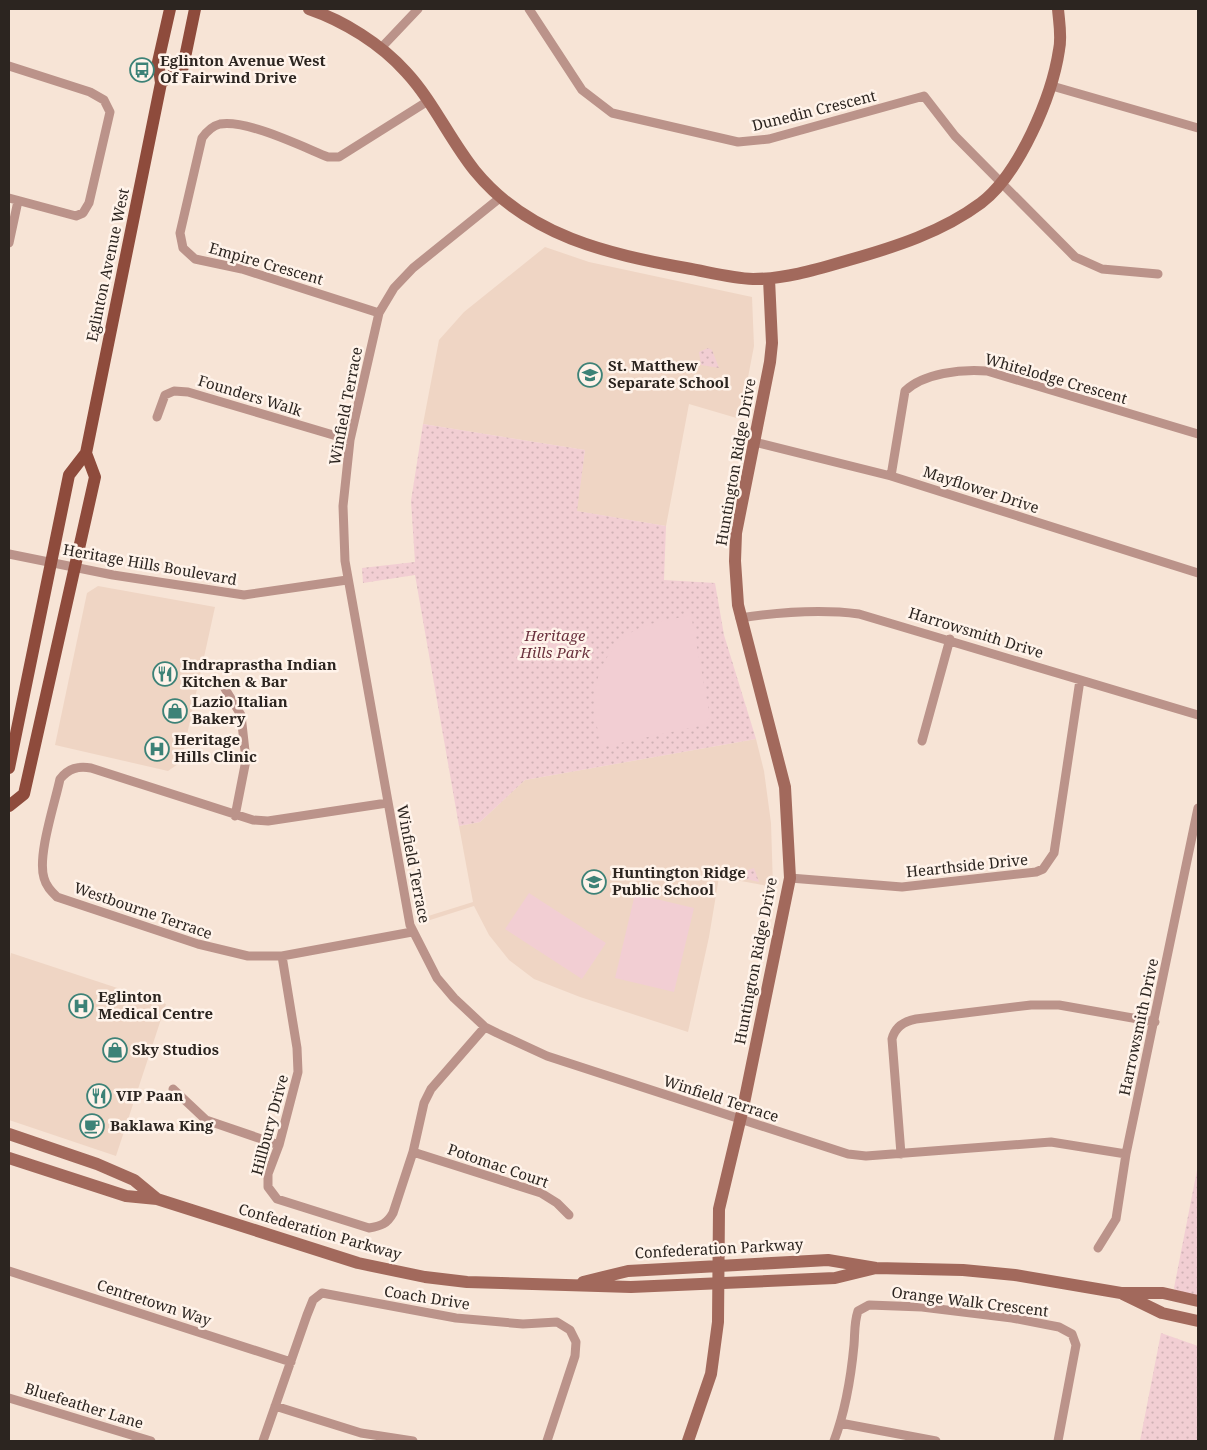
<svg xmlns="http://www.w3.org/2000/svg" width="1207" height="1450" font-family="'Noto Serif',serif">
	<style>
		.built { fill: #efd5c4 }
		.grass { fill: url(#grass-dots) }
		.garden { fill: #f2ced3 }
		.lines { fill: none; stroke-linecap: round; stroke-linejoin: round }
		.street { stroke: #bb938a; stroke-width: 9 }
		.secondary { stroke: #a2695c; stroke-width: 12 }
		.primary { stroke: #8e4b3c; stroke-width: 12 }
		.labels { text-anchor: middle; stroke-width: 5; stroke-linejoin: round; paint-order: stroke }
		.poi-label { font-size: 15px; font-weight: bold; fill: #2c2520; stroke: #fff3ea; text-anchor: start }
		.street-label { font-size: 15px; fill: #2c2520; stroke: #fff3ea }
		.park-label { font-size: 15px; font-style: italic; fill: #6b323e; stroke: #fff3ea }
	</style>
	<defs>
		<pattern id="grass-dots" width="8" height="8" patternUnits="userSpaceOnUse" patternTransform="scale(1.25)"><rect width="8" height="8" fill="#f2ced3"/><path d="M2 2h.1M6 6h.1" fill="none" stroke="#d0b1b5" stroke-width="1.8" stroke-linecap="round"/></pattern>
	</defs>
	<rect width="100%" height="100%" fill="#f7e4d6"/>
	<path class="built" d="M 545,247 L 589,262 L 752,297 L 754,346 L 740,419 L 689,404 L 666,526 L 576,511 L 585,450 L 423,424 L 439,340 L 464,312 Z
		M 98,586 L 215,607 L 181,762 L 168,771 L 55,745 L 87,593 Z
		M 756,739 L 764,771 L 771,823 L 773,887 L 719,877 L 709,937 L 688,1032 L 580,997 L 534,979 L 509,960 L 489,935 L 474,906 L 427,921 L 425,917 L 473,902 L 459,826 L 480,822 L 525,780 Z
		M 11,953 L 166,1004 L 116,1156 L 9,1120 L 9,964 Z"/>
	<path class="grass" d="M 708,348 L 712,350 L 719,368 L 701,365 L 699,352 Z
		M 423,424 L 585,450 L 577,511 L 666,526 L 664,580 L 715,583 L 724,635 L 756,739 L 525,780 L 480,822 L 459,826 L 415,575 L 363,583 L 362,568 L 415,562 L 411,501 Z
		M 754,868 L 759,882 L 737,877 L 736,874 Z
		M 1198,1165 L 1198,1299 L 1179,1295 L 1174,1288 Z
		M 1161,1333 L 1198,1346 L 1198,1441 L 1140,1441 Z"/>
	<path class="garden" d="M 691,615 L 710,717 L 704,725 L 601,747 C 599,734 595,721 595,709 C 592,675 610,640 642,627 C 657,621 675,619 691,615 Z
		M 529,893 L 606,943 L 582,979 L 505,929 Z
		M 635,894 L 694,908 L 674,992 L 615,978 Z"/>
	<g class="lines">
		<path class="street" d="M 529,9 L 582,90 L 612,113 L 738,142 L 769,139 L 924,96 L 955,136 L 1075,257 L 1102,269 L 1158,274
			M 381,48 L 418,9
			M 9,66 L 90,92 L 104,100 L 110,112 L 89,203 L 83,213 L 76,216 L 9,198
			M 1052,86 L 1198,128
			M 501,197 L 413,268 L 394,288 L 379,313 L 350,440 L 343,506 L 345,561 L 410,925 L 437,978 L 454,998 L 485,1027 L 497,1033 L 547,1056 L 848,1154 L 866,1156 L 1051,1142 L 1126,1154
			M 9,243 L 18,201
			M 379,313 L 242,269 L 195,259 L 183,248 L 180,233 L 202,138 C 207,131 212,126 220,124 C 246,119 303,147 328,157 L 339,157 L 428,101
			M 157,417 L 165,395 L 174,391 L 188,392 L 350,440
			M 754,442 L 891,476 L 1198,573
			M 891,476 L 905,391 C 924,373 961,369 987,371 L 1198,434
			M 9,554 L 113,575 L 244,595 L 347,580
			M 740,618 C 780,612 820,609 859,614 L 1198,715
			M 224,687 L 241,715 L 246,760 L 235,816
			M 922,741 L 950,639
			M 387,803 L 268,821 L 253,820 L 91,768 C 78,766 69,768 60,779 C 55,803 37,856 44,878 C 46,886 51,891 57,897 L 198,944 L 248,956 L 282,956 L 412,932
			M 790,878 L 902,887 L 1036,872 L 1043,869 L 1054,853 L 1080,680
			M 282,956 L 297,1048 L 298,1072 L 279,1145 L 268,1174 L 268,1187 L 277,1199 L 369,1228 C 381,1226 387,1224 393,1213 L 413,1152 L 424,1103 L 431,1089 L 485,1027
			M 173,1089 L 206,1120 L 279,1145
			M 413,1152 L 541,1193 L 557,1203 L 569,1215
			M 901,1154 L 892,1039 C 895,1027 905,1021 916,1019 L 1031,1005 L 1059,1005 L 1155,1022
			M 1098,1248 L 1116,1219 L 1126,1154 L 1198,808
			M 9,1271 L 291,1362
			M 9,1398 L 151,1441
			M 275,1406 L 361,1433 L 413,1441
			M 840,1423 L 936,1441
			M 263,1441 L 307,1315 L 313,1300 L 322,1293 L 456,1318 L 523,1324 L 557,1322 L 570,1330 L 576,1342 L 575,1356 L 547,1441
			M 834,1441 C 845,1412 851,1377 854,1345 C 855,1333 854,1323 858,1311 L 869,1305 L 922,1307 L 1012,1318 L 1059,1327 L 1072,1334 L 1076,1345 L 1058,1441"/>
		<path class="secondary" d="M 309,9 C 344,21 381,44 406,72 C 433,101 450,140 475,171 C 528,236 608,254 686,268 C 709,272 731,278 753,279 C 786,279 818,269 849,260 C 895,247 942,232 981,203 C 1019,174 1052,97 1059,50 C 1062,37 1059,22 1058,9
			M 9,1134 L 97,1164 L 134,1180 L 157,1199
			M 9,1158 L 126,1196 L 157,1199 L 358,1263 L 425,1277 L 467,1282 L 631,1287 L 835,1278 L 876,1268
			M 583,1282 L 628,1271 L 828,1260 L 876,1268 L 963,1270 L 1015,1275 L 1121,1293 L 1163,1293 L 1198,1301
			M 1123,1294 L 1162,1313 L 1198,1321
			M 688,1441 L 711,1374 L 718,1322 L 719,1209 L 743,1108 L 790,878 L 785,787 L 738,605 L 735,561 L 736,533 L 770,362 L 772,343 L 769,279"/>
		<path class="primary" d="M 161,83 L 183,67 L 195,9
			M 9,768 L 69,475 L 86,453 L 161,83 L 158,62 L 170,9
			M 9,806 L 24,794 L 95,477 L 86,453"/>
	</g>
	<defs>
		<g id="bus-ring" transform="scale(1.25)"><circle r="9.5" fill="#fff3ea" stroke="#3d8277" stroke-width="1.5"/><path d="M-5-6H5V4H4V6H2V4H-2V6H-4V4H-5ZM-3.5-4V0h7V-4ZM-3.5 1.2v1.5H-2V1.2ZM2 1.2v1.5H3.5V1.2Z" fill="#3d8277"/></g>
		<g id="school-ring" transform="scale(1.25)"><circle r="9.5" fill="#fff3ea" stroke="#3d8277" stroke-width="1.5"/><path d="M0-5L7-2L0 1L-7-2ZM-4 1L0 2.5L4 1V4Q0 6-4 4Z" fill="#3d8277"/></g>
		<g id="restaurant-ring" transform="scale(1.25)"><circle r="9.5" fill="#fff3ea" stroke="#3d8277" stroke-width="1.5"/><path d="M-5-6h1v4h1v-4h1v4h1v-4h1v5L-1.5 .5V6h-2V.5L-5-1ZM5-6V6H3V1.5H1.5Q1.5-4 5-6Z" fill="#3d8277"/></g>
		<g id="shop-ring" transform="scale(1.25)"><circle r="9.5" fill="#fff3ea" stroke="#3d8277" stroke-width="1.5"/><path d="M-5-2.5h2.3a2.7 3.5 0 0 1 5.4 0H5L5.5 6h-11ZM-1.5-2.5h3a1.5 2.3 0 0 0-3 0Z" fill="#3d8277"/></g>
		<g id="hospital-ring" transform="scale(1.25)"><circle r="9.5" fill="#fff3ea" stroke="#3d8277" stroke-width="1.5"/><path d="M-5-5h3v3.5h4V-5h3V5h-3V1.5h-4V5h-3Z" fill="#3d8277"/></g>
		<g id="cafe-ring" transform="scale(1.25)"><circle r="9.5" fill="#fff3ea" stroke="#3d8277" stroke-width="1.5"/><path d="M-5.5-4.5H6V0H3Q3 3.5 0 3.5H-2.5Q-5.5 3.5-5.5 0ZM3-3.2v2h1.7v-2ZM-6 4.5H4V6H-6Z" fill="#3d8277"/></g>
	</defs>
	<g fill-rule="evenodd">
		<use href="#bus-ring" x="142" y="70"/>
		<use href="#school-ring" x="590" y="375"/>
		<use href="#restaurant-ring" x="165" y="674"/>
		<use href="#shop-ring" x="175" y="711"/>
		<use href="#hospital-ring" x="157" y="749"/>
		<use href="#school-ring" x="594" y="882"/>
		<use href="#hospital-ring" x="81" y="1006"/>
		<use href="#shop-ring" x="115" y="1050"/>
		<use href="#restaurant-ring" x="99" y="1096"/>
		<use href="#cafe-ring" x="92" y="1126"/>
	</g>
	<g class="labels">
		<g class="poi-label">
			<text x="160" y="66">Eglinton Avenue West<tspan x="160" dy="17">Of Fairwind Drive</tspan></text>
			<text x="608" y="371">St. Matthew<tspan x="608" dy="17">Separate School</tspan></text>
			<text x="182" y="670">Indraprastha Indian<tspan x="182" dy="17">Kitchen &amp; Bar</tspan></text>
			<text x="192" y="707">Lazio Italian<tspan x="192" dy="17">Bakery</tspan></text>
			<text x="174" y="745">Heritage<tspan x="174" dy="17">Hills Clinic</tspan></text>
			<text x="612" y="878">Huntington Ridge<tspan x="612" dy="17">Public School</tspan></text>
			<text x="98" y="1002">Eglinton<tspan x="98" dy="17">Medical Centre</tspan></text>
			<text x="132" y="1055">Sky Studios</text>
			<text x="116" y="1101">VIP Paan</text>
			<text x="110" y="1131">Baklawa King</text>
		</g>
		<g class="street-label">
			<text transform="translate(814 111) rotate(-14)" y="5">Dunedin Crescent</text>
			<text transform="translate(266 264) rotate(16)" y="5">Empire Crescent</text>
			<text transform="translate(108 265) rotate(-78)" y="5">Eglinton Avenue West</text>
			<text transform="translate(1056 379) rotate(16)" y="5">Whitelodge Crescent</text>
			<text transform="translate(250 396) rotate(17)" y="5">Founders Walk</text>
			<text transform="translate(346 406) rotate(-79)" y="5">Winfield Terrace</text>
			<text transform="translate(736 462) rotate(-80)" y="5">Huntington Ridge Drive</text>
			<text transform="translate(981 490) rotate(18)" y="5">Mayflower Drive</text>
			<text transform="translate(150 565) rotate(10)" y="5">Heritage Hills Boulevard</text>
			<text transform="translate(976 633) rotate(17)" y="5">Harrowsmith Drive</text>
			<text transform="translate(413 864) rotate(79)" y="5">Winfield Terrace</text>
			<text transform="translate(967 866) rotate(-6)" y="5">Hearthside Drive</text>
			<text transform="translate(143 911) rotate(19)" y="5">Westbourne Terrace</text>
			<text transform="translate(756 961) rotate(-79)" y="5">Huntington Ridge Drive</text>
			<text transform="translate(1139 1027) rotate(-78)" y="5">Harrowsmith Drive</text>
			<text transform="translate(721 1099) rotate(18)" y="5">Winfield Terrace</text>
			<text transform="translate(270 1125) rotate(-75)" y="5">Hillbury Drive</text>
			<text transform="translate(498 1166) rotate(19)" y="5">Potomac Court</text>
			<text transform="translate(320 1232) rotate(16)" y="5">Confederation Parkway</text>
			<text transform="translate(719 1249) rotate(-3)" y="5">Confederation Parkway</text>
			<text transform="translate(427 1298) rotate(9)" y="5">Coach Drive</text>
			<text transform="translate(970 1302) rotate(7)" y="5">Orange Walk Crescent</text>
			<text transform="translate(154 1303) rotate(18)" y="5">Centretown Way</text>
			<text transform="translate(84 1406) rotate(17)" y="5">Bluefeather Lane</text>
		</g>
		<g class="park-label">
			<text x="555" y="641">Heritage<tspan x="555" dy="17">Hills Park</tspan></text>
		</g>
	</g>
	<rect width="1207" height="1450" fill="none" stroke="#2c2520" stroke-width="20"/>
</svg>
